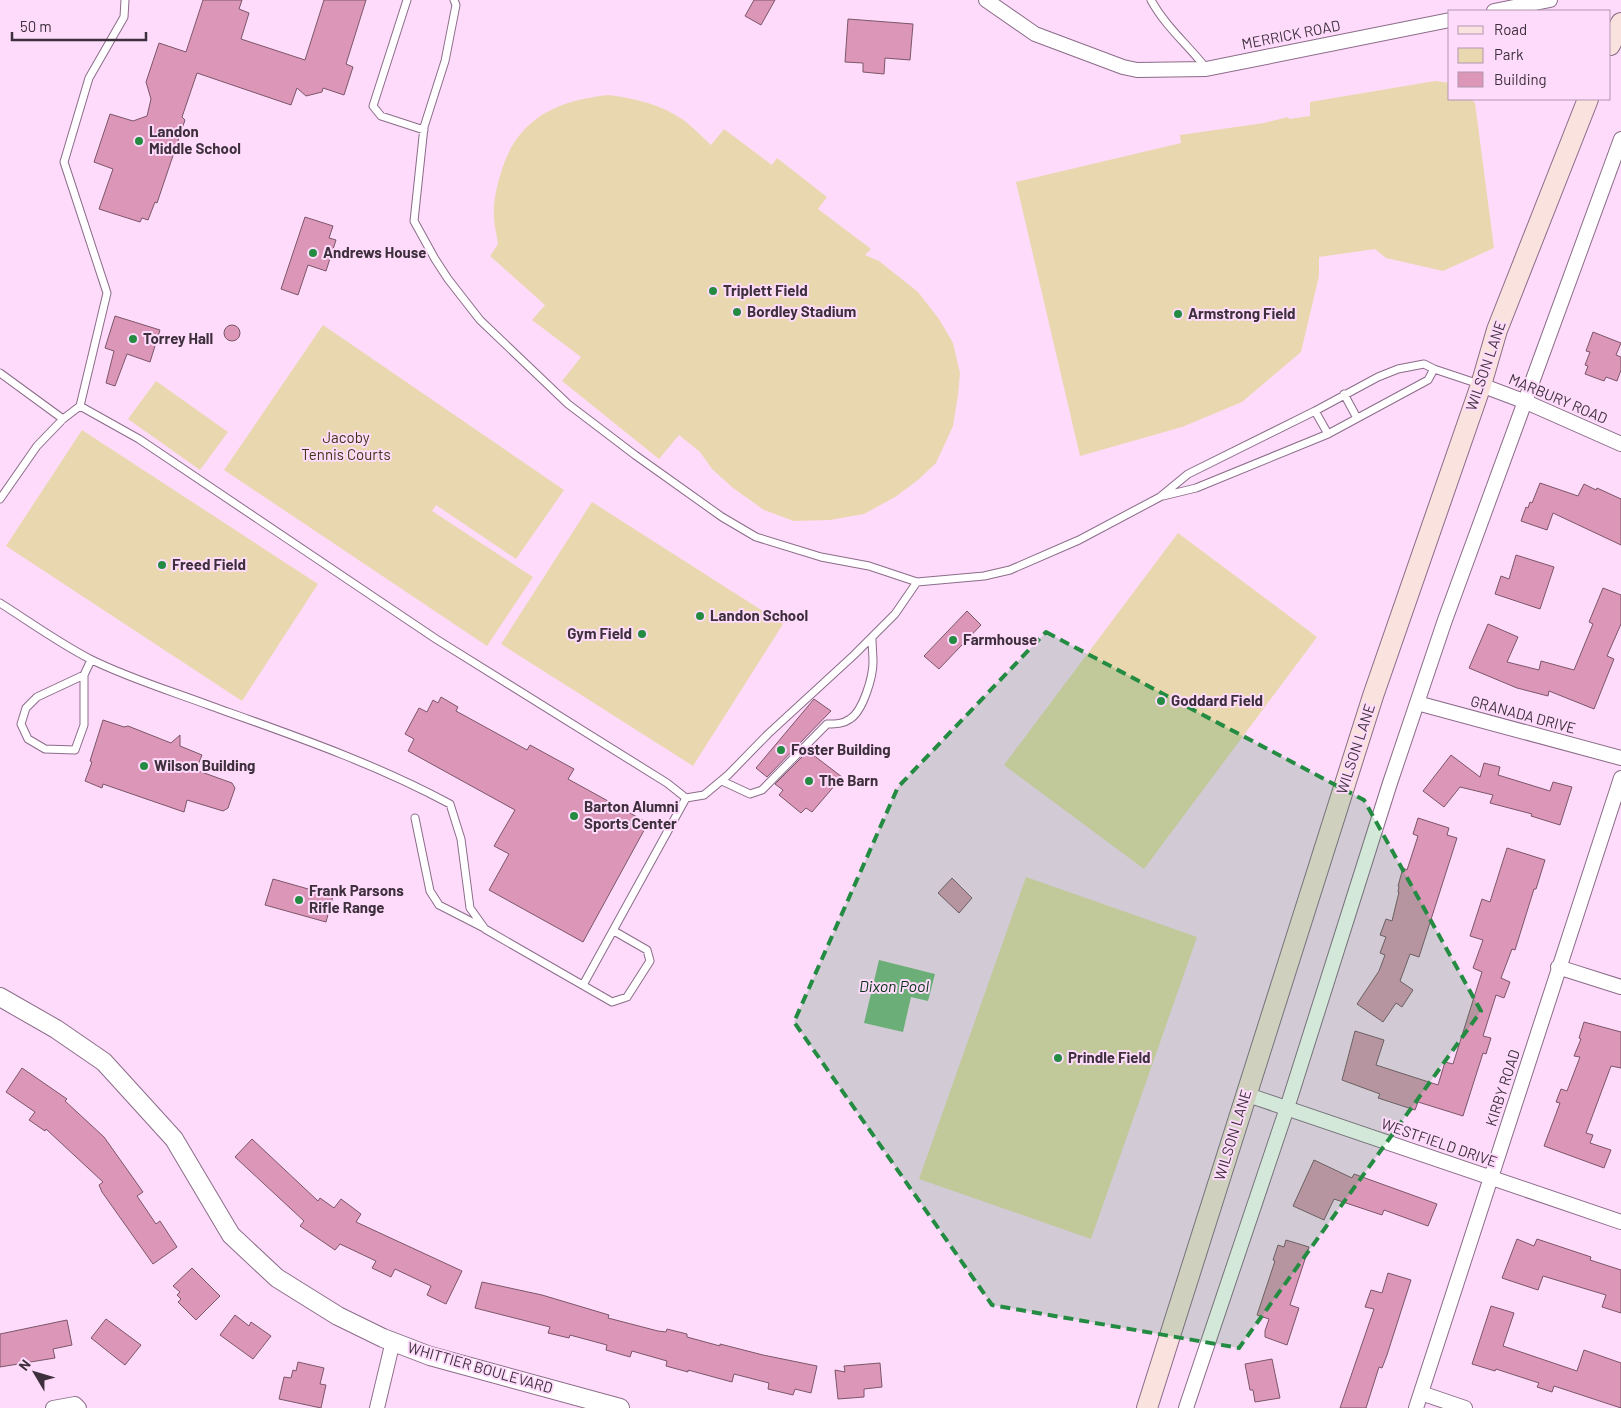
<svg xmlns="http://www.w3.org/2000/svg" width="1621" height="1408" font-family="Barlow,sans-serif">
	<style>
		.green { fill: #e9d8af }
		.water { fill: #7db786 }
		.building { fill: #db96b8; stroke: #7c5669 }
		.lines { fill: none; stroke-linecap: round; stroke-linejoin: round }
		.service-casing { stroke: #8b6c89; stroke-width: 9 }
		.minor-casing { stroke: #8b6c89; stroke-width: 16 }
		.tertiary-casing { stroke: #8b6c89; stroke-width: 20 }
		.secondary-casing { stroke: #8b6c89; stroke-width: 22 }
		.service { stroke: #fff; stroke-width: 7 }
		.minor { stroke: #fff; stroke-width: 14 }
		.tertiary { stroke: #fff; stroke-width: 18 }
		.secondary { stroke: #fae2de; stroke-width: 20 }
		.marked { fill: #248c42; fill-opacity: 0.2; stroke: #248c42; stroke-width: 4; stroke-dasharray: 10 6; stroke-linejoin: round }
		.poi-dot { fill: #248c42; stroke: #fedbfb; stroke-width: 2 }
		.labels { text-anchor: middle; stroke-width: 4; stroke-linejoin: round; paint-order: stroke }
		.street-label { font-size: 15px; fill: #3d303c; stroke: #fedbfb }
		.poi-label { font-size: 15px; font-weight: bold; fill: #3d303c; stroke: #fedbfb; text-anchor: start }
		.park-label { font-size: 15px; fill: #403416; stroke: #fedbfb }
		.water-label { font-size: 16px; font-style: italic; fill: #083415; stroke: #fedbfb }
	</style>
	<rect width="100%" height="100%" fill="#fedbfb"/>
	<path class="green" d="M 1435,81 L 1450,83 L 1450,99 L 1471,99 L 1475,103 L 1494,248 L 1443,271 L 1386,258 L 1375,249 L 1319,257 L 1319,276 L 1301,352 L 1242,402 L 1182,427 L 1080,456 L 1016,182 L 1181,143 L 1180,135 L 1264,123 L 1288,117 L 1289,119 L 1310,116 L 1310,102 Z
		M 608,95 C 634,98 659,104 682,119 C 692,126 702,137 711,145 L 724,129 L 772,165 L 777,158 L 827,197 L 818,209 L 871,249 L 865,255 L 879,261 L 918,292 L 939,319 L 953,343 L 960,373 L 958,395 L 953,426 L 936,463 L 918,480 L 895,497 L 864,514 L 830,520 L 794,521 L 764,510 L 733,488 L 712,469 L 700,452 L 679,435 L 659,459 L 562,381 L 581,357 L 532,320 L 545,305 L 490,256 L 498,244 C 497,235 494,226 494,217 C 493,204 496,189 500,176 C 515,120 554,101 608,95 Z
		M 323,325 L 564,490 L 516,559 L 436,505 L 432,511 L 533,577 L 487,646 L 224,470 Z
		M 156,381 L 228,432 L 200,470 L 128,419 Z
		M 82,430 L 318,584 L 242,701 L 6,546 Z
		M 592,502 L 783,624 L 693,766 L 501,644 Z
		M 1178,533 L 1317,637 L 1144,869 L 1004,765 Z
		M 1026,877 L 1197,937 L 1091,1239 L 919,1179 Z"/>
	<path class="water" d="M 879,960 L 935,974 L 928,1001 L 911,997 L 903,1032 L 864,1023 Z"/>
	<path class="building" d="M 203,0 L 242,0 L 239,9 L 249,13 L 241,39 L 305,60 L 324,0 L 366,0 L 346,64 L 353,67 L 344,95 L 323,88 L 322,92 L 306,96 L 297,88 L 291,105 L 197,73 L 182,117 L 185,120 L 157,203 L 155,202 L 148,220 L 142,218 L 140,222 L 99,209 L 113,169 L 94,162 L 110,114 L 133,121 L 147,116 L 151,99 L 146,82 L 159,43 L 186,52 Z
		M 754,0 L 775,0 L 761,25 L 745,16 Z
		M 848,19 L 913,24 L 910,60 L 885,58 L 884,74 L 863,72 L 863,63 L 845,62 Z
		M 305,217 L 333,226 L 329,238 L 336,240 L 326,271 L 308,265 L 298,295 L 281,289 Z
		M 115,316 L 160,330 L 150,362 L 127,354 L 115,386 L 106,383 L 114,351 L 105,348 Z
		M224 333a8 8 0 1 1 16 0a8 8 0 1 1-16 0Z
		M 1593,332 L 1621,343 L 1616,355 L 1621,357 L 1621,370 L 1617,381 L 1606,377 L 1604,381 L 1585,374 L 1588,366 L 1585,365 L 1590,352 L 1586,351 Z
		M 1540,483 L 1578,496 L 1584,484 L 1596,490 L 1597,488 L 1621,499 L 1621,545 L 1553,513 L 1547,530 L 1521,521 L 1526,507 L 1528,508 L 1530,502 L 1532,503 Z
		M 1516,555 L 1554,567 L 1540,609 L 1495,594 L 1501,576 L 1509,579 Z
		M 1603,588 L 1621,595 L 1621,624 L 1607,656 L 1614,659 L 1594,709 L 1549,691 L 1548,696 L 1517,688 L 1469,668 L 1488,624 L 1518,637 L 1507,662 L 1539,670 L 1541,661 L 1574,670 L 1593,624 L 1589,622 Z
		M 967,611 L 981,625 L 939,669 L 924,656 Z
		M 441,697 L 458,707 L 456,711 L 527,750 L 530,745 L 574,769 L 568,779 L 648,823 L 583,942 L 489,890 L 509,854 L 494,846 L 515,810 L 408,751 L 414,739 L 405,734 L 419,708 L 427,712 L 433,700 L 438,703 Z
		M 814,699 L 831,711 L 767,777 L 756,768 Z
		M 103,720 L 124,727 L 128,726 L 171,743 L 180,735 L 180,746 L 202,755 L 196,770 L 232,783 L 235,788 L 228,808 L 223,811 L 187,800 L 184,812 L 103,784 L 102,788 L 85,781 L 92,762 L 90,761 Z
		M 808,751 L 842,777 L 812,812 L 806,808 L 801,813 L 779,795 L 783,790 L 775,784 Z
		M 1451,755 L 1480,777 L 1484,763 L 1500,767 L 1498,775 L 1550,791 L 1553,782 L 1572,787 L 1560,825 L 1531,816 L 1532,814 L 1490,803 L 1493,795 L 1460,787 L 1444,807 L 1423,791 Z
		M 1418,818 L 1449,828 L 1447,835 L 1457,838 L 1419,957 L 1410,954 L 1400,981 L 1413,990 L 1402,1007 L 1396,1003 L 1383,1022 L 1357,1004 L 1379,971 L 1385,955 L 1380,953 L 1386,937 L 1380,935 L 1386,919 L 1392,921 L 1399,892 L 1398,892 L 1399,886 L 1398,886 L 1403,868 L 1407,870 L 1418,836 L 1413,834 Z
		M 1507,848 L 1545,860 L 1536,889 L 1534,889 L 1515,950 L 1512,949 L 1501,978 L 1510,982 L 1504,998 L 1496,995 L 1483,1036 L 1491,1038 L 1486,1054 L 1483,1053 L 1463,1116 L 1418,1102 L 1415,1110 L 1378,1098 L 1380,1094 L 1342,1080 L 1355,1031 L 1384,1040 L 1376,1065 L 1438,1085 L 1445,1062 L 1453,1064 L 1482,972 L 1473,968 L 1483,940 L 1470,936 L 1482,899 L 1490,902 Z
		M 952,878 L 972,898 L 959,913 L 938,893 Z
		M 273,879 L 333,896 L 326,922 L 265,905 Z
		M 1584,1022 L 1621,1032 L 1621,1068 L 1611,1066 L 1586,1133 L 1593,1135 L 1590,1143 L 1611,1150 L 1604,1168 L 1544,1146 L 1560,1103 L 1556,1102 L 1561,1089 L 1567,1091 L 1580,1057 L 1574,1056 L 1581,1039 L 1579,1038 Z
		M 22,1068 L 67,1099 L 65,1101 L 104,1137 L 143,1192 L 137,1196 L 156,1224 L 160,1221 L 177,1247 L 153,1264 L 102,1192 L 99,1185 L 103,1182 L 46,1129 L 45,1131 L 29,1120 L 35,1112 L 6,1092 Z
		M 252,1139 L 318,1201 L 320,1198 L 334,1208 L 341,1199 L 361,1214 L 356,1222 L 462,1271 L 446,1304 L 427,1295 L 431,1286 L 395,1269 L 391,1277 L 372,1268 L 376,1261 L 340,1244 L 335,1250 L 300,1226 L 304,1221 L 235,1157 Z
		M 1314,1160 L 1352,1178 L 1354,1174 L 1437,1204 L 1428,1226 L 1384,1210 L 1382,1215 L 1334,1199 L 1324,1220 L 1293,1206 Z
		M 1517,1239 L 1534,1246 L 1537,1239 L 1591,1257 L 1590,1260 L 1621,1270 L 1621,1313 L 1602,1307 L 1606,1295 L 1543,1276 L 1538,1290 L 1502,1278 Z
		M 1286,1240 L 1309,1247 L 1290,1305 L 1299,1308 L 1287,1345 L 1265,1337 L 1265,1331 L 1269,1319 L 1257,1315 L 1275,1261 L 1273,1260 L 1278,1245 L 1284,1247 Z
		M 192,1268 L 220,1296 L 196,1320 L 178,1302 L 181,1299 L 177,1295 L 180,1292 L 173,1286 Z
		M 1388,1273 L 1411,1280 L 1387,1355 L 1382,1368 L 1379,1367 L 1366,1408 L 1340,1408 L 1374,1309 L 1365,1307 L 1371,1290 L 1382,1293 Z
		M 482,1282 L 542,1295 L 609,1315 L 608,1318 L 658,1331 L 666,1332 L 667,1329 L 687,1334 L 687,1337 L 720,1346 L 720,1344 L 763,1355 L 817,1366 L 811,1393 L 795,1389 L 793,1395 L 768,1389 L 769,1383 L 734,1374 L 732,1382 L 688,1370 L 688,1372 L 666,1366 L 667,1361 L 632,1351 L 630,1357 L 606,1350 L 607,1345 L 570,1335 L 569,1338 L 548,1333 L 550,1327 L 475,1308 Z
		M 1491,1306 L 1514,1313 L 1503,1346 L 1577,1371 L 1584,1350 L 1621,1363 L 1621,1408 L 1554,1386 L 1552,1392 L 1537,1387 L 1539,1383 L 1496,1369 L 1495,1371 L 1472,1364 Z
		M 235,1315 L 249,1326 L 251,1322 L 271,1336 L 253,1359 L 220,1335 Z
		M 106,1319 L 141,1345 L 125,1365 L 91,1338 Z
		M 67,1320 L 72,1345 L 53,1349 L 55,1358 L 0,1367 L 0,1334 Z
		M 1272,1359 L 1280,1398 L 1255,1402 L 1253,1390 L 1250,1390 L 1245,1364 Z
		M 298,1362 L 324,1368 L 320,1384 L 326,1385 L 321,1408 L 279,1399 L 284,1377 L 291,1378 L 293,1370 L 296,1371 Z
		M 880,1363 L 882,1387 L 864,1389 L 864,1397 L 838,1399 L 835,1370 L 845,1372 L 844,1366 Z"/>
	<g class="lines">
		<g class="service-casing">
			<path id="service" d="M 407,0 L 373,106 L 381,116 L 424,130
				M 454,0 L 456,5 L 445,61 L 424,127 L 414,221 L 435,259 L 448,279 L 480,320 L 568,404 L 635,455 L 722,517 L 756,537 L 821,557 L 869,566 L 917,582 L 984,576 L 1010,570 L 1079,540 L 1160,497 L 1188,474 L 1315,411 L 1378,377 L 1398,369 L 1424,364 L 1434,369 L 1479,384
				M 1151,0 C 1165,26 1188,45 1206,68
				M 0,373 L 63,419
				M 1344,394 L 1357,418
				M 80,406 L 139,439 L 436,639 L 667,783 L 686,798 L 704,795 L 728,775 L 768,734 L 854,655 L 895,614 L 917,582
				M 1315,411 L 1328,434
				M 1163,496 L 1196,488 L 1328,434 L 1428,380 L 1434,369
				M 0,499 L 37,446 L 63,419 L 80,406 L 107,293 L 64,162 L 89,78 L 124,17 L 125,0
				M 0,603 C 30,622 59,643 90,659 C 128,678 171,691 211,706 C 292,735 374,763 450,804 L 461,839 L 470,908 L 485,929 L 612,1002 L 627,997 L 650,961 L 647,950 L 614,931
				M 84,675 L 37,697 L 26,708 L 21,724 L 28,739 L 45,749 L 75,750 L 84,725 L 84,675 L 91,660
				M 722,781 L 750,794 L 762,790 L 827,724 C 836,724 843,724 850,719 C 863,711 873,677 873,662 C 873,654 872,646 872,638
				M 415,818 L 430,891 L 439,905 L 482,927
				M 583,985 L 686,798"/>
		</g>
		<g class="minor-casing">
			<path id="minor" d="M 986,0 L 1035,34 L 1123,67 L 1137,70 L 1206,69 L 1450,20
				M 1494,11 L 1550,0
				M 1481,385 L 1526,402 L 1621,444
				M 1417,703 L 1621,758
				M 1558,967 L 1621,987
				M 1245,1094 L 1621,1222
				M 1421,1393 L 1465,1408
				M 53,1408 L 75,1404 L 79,1408
				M 377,1408 L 393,1341
				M 1186,1408 L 1287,1108 L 1390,783 L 1445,620 L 1621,139
				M 1416,1408 L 1621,778"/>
		</g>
		<g class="tertiary-casing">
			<path id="tertiary" d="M 0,997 L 56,1029 L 104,1062 L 174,1139 L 231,1235 L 277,1278 L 338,1316 L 383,1338 L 430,1356 L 620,1408"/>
		</g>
		<g class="secondary-casing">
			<path id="secondary" d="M 1610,45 L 1621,23
				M 1147,1408 L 1373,696 L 1481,385 L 1497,330 L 1588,99"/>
		</g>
		<use href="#service" class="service"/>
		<use href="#minor" class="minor"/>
		<use href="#tertiary" class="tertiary"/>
		<use href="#secondary" class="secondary"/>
	</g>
	<path class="marked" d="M 1046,632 L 1364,800 L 1481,1011 L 1239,1348 L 992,1305 L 794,1022 L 898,787 Z"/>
	<g class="poi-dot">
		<circle cx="139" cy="141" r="5"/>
		<circle cx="313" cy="253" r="5"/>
		<circle cx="713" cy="291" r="5"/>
		<circle cx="737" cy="312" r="5"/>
		<circle cx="1178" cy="314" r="5"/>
		<circle cx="133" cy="339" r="5"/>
		<circle cx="162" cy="565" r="5"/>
		<circle cx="700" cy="616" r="5"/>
		<circle cx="642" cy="634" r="5"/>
		<circle cx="953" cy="640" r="5"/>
		<circle cx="1161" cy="701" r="5"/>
		<circle cx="781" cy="750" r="5"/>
		<circle cx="144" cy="766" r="5"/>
		<circle cx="809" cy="781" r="5"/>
		<circle cx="574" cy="816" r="5"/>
		<circle cx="299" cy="900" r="5"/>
		<circle cx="1058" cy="1058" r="5"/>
	</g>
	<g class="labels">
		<g class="street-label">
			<text transform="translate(1291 35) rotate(-11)" y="5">MERRICK ROAD</text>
			<text transform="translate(1486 366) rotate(-71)" y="5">WILSON LANE</text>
			<text transform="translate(1558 399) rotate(23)" y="5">MARBURY ROAD</text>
			<text transform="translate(1523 715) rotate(15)" y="5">GRANADA DRIVE</text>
			<text transform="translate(1356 749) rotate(-72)" y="5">WILSON LANE</text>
			<text transform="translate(1503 1088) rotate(-72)" y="5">KIRBY ROAD</text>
			<text transform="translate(1233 1135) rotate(-73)" y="5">WILSON LANE</text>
			<text transform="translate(1439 1143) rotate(19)" y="5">WESTFIELD DRIVE</text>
			<text transform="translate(480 1368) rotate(16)" y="5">WHITTIER BOULEVARD</text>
		</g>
		<g class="poi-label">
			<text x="149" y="137">Landon<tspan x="149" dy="17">Middle School</tspan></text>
			<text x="323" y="258">Andrews House</text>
			<text x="723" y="296">Triplett Field</text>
			<text x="747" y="317">Bordley Stadium</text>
			<text x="1188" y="319">Armstrong Field</text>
			<text x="143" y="344">Torrey Hall</text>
			<text x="172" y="570">Freed Field</text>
			<text x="710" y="621">Landon School</text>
			<text x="632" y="639" text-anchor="end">Gym Field</text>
			<text x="963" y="645">Farmhouse</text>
			<text x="1171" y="706">Goddard Field</text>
			<text x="791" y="755">Foster Building</text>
			<text x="154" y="771">Wilson Building</text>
			<text x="819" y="786">The Barn</text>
			<text x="584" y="812">Barton Alumni<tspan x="584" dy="17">Sports Center</tspan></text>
			<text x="309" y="896">Frank Parsons<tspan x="309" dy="17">Rifle Range</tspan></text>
			<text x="1068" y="1063">Prindle Field</text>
		</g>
		<g class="park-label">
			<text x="346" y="443">Jacoby<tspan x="346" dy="17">Tennis Courts</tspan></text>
		</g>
		<g class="water-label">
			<text x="894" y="992">Dixon Pool</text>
		</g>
	</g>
	<rect x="1448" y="10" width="162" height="90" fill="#fedbfb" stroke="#b197af"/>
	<rect x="1458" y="26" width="25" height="8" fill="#fae2de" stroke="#b197af"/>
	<text x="1494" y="35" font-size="15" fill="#3d303c">Road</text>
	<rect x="1458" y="48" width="25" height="15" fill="#e9d8af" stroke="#b197af"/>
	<text x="1494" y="60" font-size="15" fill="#3d303c">Park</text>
	<rect x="1458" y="72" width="25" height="15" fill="#db96b8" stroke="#b197af"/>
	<text x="1494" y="85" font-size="15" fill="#3d303c">Building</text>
	<g transform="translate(35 1373) rotate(308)" stroke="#fedbfb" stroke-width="4" paint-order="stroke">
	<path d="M0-4L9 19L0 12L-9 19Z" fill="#3d303c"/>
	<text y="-8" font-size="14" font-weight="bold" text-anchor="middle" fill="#3d303c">N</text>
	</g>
	<path d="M12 32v8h134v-8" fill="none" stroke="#3d303c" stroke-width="2.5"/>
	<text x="20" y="32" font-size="15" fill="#3d303c" stroke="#fedbfb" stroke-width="4" paint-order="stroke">50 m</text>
</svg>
